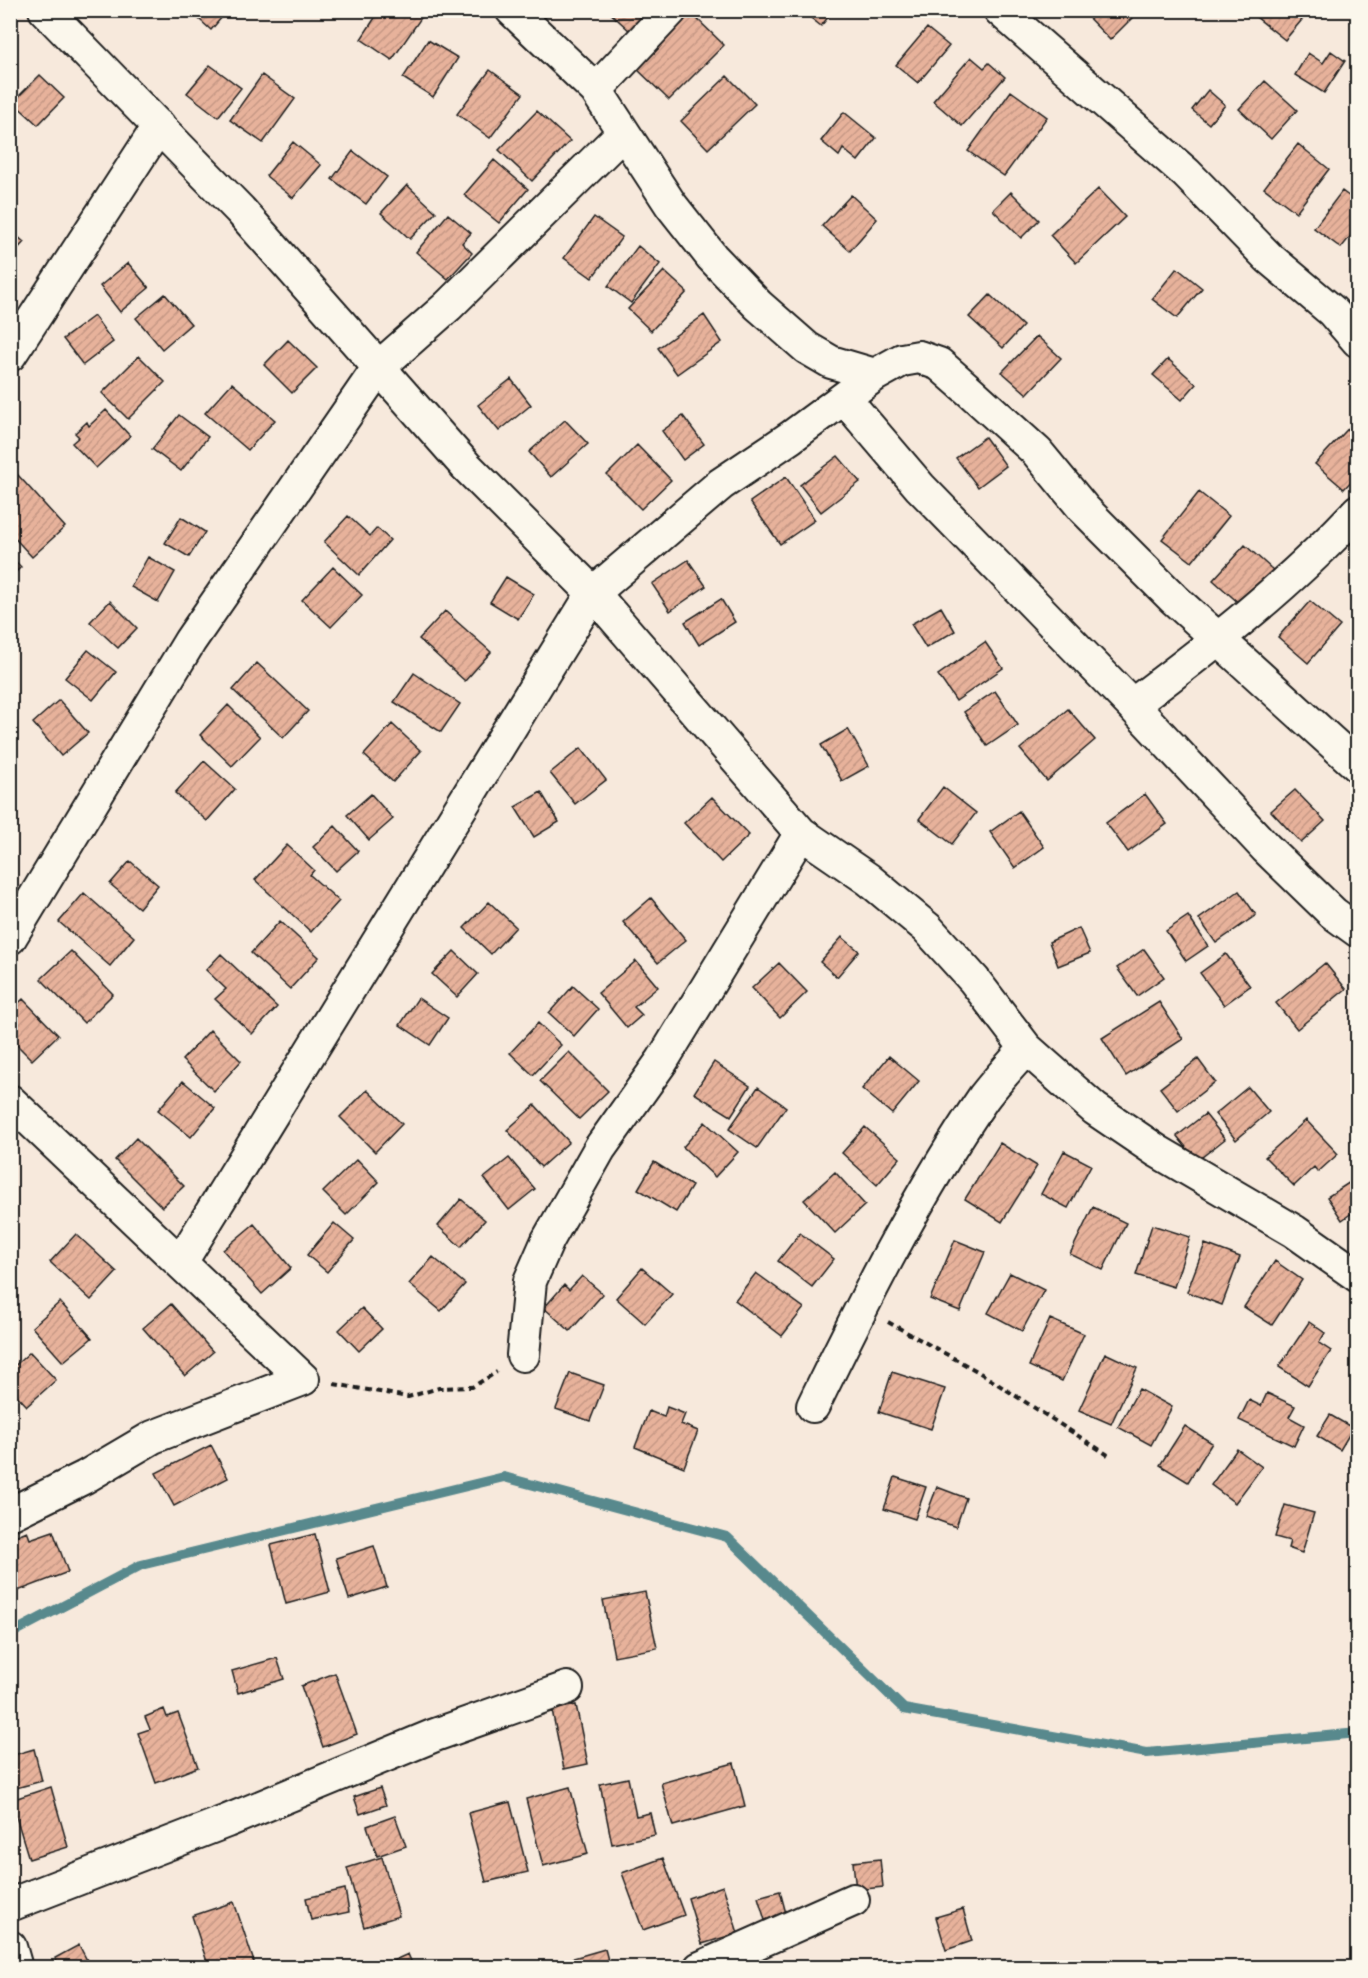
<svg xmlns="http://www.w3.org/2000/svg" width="1368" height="1978" font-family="Dekko,sans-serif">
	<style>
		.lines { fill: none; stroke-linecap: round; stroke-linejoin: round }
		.stream { stroke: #59898d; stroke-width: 10 }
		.building { fill: url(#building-hatch); stroke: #1c1c1c; stroke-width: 1.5 }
		.minor-casing { stroke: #1c1c1c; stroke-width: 36 }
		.path { stroke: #1c1c1c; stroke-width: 4; stroke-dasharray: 6 4.5; stroke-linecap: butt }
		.minor { stroke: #fbf7ec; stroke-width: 32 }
	</style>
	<defs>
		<pattern id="building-hatch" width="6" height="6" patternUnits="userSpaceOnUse" patternTransform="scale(1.5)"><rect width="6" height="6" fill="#e7b29b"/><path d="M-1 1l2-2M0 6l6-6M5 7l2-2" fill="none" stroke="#c69885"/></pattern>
	</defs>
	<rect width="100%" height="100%" fill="#f7e9dc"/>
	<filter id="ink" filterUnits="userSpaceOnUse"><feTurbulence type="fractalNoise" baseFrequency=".0167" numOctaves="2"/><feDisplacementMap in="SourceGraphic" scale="12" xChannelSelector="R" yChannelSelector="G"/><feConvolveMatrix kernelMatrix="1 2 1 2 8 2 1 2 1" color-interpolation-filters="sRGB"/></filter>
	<g filter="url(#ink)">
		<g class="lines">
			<path class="stream" d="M 10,1634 L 141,1565 L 504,1477 L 727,1537 L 904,1709 L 1147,1753 L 1358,1733"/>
		</g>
		<path class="building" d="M 189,10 L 228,10 L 211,30 Z
			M 380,10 L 417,10 L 423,15 L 392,60 L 361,39 Z
			M 607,10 L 650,10 L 631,32 Z
			M 801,10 L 834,10 L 821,26 Z
			M 1081,10 L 1140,10 L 1110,40 Z
			M 1253,10 L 1300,10 L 1306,15 L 1285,40 L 1251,13 Z
			M 691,13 L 724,45 L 669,100 L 636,68 Z
			M 927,28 L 949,46 L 918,83 L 896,65 Z
			M 428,40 L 458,58 L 433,97 L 403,78 Z
			M 1331,51 L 1345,61 L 1324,93 L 1295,75 L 1308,53 L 1323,63 Z
			M 971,57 L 984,68 L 989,63 L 1005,77 L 962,126 L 933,101 Z
			M 210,65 L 241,88 L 218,117 L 187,93 Z
			M 490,70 L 523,94 L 490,138 L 457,114 Z
			M 40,75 L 64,98 L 38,125 L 13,102 Z
			M 262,75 L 295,99 L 263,143 L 230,120 Z
			M 727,76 L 755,104 L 708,149 L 681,121 Z
			M 1265,81 L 1297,110 L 1271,139 L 1239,109 Z
			M 1208,90 L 1225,105 L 1209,124 L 1192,110 Z
			M 1011,91 L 1047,117 L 1004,176 L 968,151 Z
			M 537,111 L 570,141 L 532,181 L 499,150 Z
			M 844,112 L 876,138 L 858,161 L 843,149 L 839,156 L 821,141 Z
			M 10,129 L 18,135 L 10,145 Z
			M 293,142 L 321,165 L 293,198 L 266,176 Z
			M 1298,144 L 1329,169 L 1296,212 L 1264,188 Z
			M 353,151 L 387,177 L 366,204 L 332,179 Z
			M 494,160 L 528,189 L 499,223 L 464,195 Z
			M 407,185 L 436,212 L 410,239 L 381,213 Z
			M 1098,189 L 1125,217 L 1076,263 L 1050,235 Z
			M 1342,191 L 1358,203 L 1358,227 L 1341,248 L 1314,228 Z
			M 1011,192 L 1039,220 L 1021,238 L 993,210 Z
			M 851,195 L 877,219 L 850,251 L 822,226 Z
			M 448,214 L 471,233 L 462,243 L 472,253 L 448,279 L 416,252 Z
			M 594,217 L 622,237 L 592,278 L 564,258 Z
			M 10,230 L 24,242 L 10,257 Z
			M 638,246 L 660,264 L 631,303 L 608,286 Z
			M 128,263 L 149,288 L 120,312 L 100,286 Z
			M 1177,268 L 1202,288 L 1177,318 L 1152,299 Z
			M 664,271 L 687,292 L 651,331 L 628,309 Z
			M 165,294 L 191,324 L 162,349 L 136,318 Z
			M 990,295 L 1023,326 L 1003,348 L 969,317 Z
			M 704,315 L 722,342 L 677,374 L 658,348 Z
			M 94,316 L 113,342 L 83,365 L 63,339 Z
			M 1037,336 L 1061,358 L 1027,394 L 1002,372 Z
			M 288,340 L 317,368 L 292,393 L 264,365 Z
			M 139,356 L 165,382 L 128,419 L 102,393 Z
			M 1168,359 L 1196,384 L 1182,400 L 1153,375 Z
			M 511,379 L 531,405 L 499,431 L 478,405 Z
			M 232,383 L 275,420 L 248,450 L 205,413 Z
			M 106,410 L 130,436 L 96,468 L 72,443 L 79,437 L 75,433 L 87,422 L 89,426 Z
			M 179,415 L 208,437 L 181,471 L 152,449 Z
			M 683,416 L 704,444 L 683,460 L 662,431 Z
			M 1358,418 L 1358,474 L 1344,489 L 1315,464 Z
			M 565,420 L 588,444 L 551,477 L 529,452 Z
			M 985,437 L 1006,466 L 978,487 L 956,458 Z
			M 637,445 L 671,480 L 641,509 L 607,475 Z
			M 838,456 L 860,482 L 821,512 L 800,485 Z
			M 17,474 L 65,527 L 32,557 L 10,533 L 10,480 Z
			M 786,477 L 815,520 L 780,544 L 750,502 Z
			M 1199,492 L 1229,516 L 1192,562 L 1162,539 Z
			M 348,516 L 370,536 L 377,528 L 390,540 L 359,575 L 324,542 Z
			M 181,517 L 205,532 L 189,557 L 165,543 Z
			M 1245,545 L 1273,570 L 1241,605 L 1213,580 Z
			M 10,556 L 21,567 L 10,578 Z
			M 148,557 L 175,572 L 158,602 L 131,587 Z
			M 688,560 L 706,586 L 670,611 L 652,584 Z
			M 333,567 L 362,595 L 331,627 L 302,600 Z
			M 506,577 L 534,594 L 518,619 L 490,602 Z
			M 721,599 L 735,622 L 699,645 L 685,622 Z
			M 110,601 L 137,628 L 118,648 L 90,622 Z
			M 1310,601 L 1340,626 L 1308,663 L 1278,637 Z
			M 941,607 L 955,631 L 926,648 L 911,624 Z
			M 445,611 L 491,652 L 465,681 L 419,639 Z
			M 985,642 L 1003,668 L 956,701 L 938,675 Z
			M 88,650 L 116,672 L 93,700 L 65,678 Z
			M 257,663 L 308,711 L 283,738 L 233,690 Z
			M 414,673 L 460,704 L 441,732 L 394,702 Z
			M 995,691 L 1018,725 L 987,746 L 964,712 Z
			M 59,700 L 88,733 L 61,756 L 33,723 Z
			M 228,705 L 260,737 L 232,766 L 200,735 Z
			M 1068,709 L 1095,740 L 1047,781 L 1020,749 Z
			M 392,724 L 421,751 L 393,782 L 364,755 Z
			M 848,729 L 869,766 L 842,781 L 821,745 Z
			M 581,748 L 606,780 L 575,804 L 550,773 Z
			M 204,761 L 235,789 L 207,821 L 175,793 Z
			M 943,787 L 976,813 L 952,844 L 919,819 Z
			M 1295,790 L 1325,821 L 1301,843 L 1271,811 Z
			M 541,792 L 559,822 L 534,837 L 515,807 Z
			M 371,794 L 393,819 L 369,840 L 347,815 Z
			M 1145,794 L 1167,824 L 1128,852 L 1106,823 Z
			M 712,797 L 749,835 L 721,862 L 684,823 Z
			M 1019,811 L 1044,847 L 1015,868 L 990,832 Z
			M 10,814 L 18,822 L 10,829 Z
			M 335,826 L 358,851 L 336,871 L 313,847 Z
			M 287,845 L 314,870 L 310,875 L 339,901 L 311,932 L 255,880 Z
			M 130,861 L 158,885 L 139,908 L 110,884 Z
			M 1239,891 L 1256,915 L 1216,943 L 1199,919 Z
			M 84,893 L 134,937 L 110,966 L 59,922 Z
			M 651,898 L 686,940 L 658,963 L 623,922 Z
			M 489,902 L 516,927 L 491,954 L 464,928 Z
			M 1188,916 L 1208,946 L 1186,961 L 1166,931 Z
			M 280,921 L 319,957 L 290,989 L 251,953 Z
			M 1079,928 L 1090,953 L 1058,966 L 1049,942 Z
			M 842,937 L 859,951 L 837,977 L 820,962 Z
			M 1144,949 L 1164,977 L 1137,996 L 1117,968 Z
			M 71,951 L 113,994 L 84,1023 L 41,979 Z
			M 454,951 L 478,974 L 457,997 L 432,974 Z
			M 221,954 L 277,1007 L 252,1034 L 215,999 L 226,989 L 206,970 Z
			M 1226,954 L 1250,986 L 1224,1005 L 1200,973 Z
			M 636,961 L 658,987 L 634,1007 L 642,1015 L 627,1028 L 598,993 Z
			M 779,963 L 807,992 L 780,1018 L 752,988 Z
			M 1325,963 L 1346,989 L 1297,1029 L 1276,1003 Z
			M 573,986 L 598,1009 L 574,1036 L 549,1013 Z
			M 418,998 L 448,1018 L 430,1045 L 400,1025 Z
			M 23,999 L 58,1035 L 32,1060 L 10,1038 L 10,1011 Z
			M 1159,1002 L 1183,1039 L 1126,1076 L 1102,1038 Z
			M 538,1023 L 561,1045 L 533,1075 L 510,1053 Z
			M 210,1030 L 241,1061 L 214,1091 L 182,1060 Z
			M 569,1052 L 608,1091 L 579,1119 L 540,1081 Z
			M 889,1056 L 919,1081 L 892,1114 L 862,1089 Z
			M 1198,1059 L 1215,1082 L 1178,1111 L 1160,1088 Z
			M 714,1062 L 750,1086 L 731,1116 L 694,1093 Z
			M 183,1081 L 215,1108 L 191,1137 L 158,1110 Z
			M 758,1087 L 786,1107 L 757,1148 L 729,1129 Z
			M 1248,1087 L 1269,1112 L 1236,1140 L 1215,1114 Z
			M 367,1090 L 402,1124 L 375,1152 L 340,1117 Z
			M 535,1105 L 569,1142 L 541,1167 L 507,1130 Z
			M 1205,1114 L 1225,1139 L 1197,1161 L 1177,1136 Z
			M 1306,1120 L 1338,1154 L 1318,1172 L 1314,1167 L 1294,1186 L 1265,1157 Z
			M 705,1122 L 738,1152 L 715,1177 L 683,1147 Z
			M 865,1127 L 900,1158 L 877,1185 L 842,1153 Z
			M 136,1138 L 184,1186 L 162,1207 L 115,1160 Z
			M 1000,1143 L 1037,1166 L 1002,1222 L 965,1199 Z
			M 1064,1151 L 1091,1165 L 1068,1208 L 1041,1194 Z
			M 509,1158 L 535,1189 L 509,1210 L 484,1178 Z
			M 357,1159 L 379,1182 L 346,1215 L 323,1192 Z
			M 654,1162 L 692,1186 L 676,1212 L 638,1189 Z
			M 835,1172 L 865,1205 L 835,1233 L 804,1200 Z
			M 1358,1177 L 1358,1222 L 1352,1213 L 1342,1220 L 1327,1197 Z
			M 461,1199 L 485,1220 L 461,1247 L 438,1226 Z
			M 1093,1207 L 1126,1223 L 1103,1270 L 1070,1254 Z
			M 334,1223 L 354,1240 L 327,1272 L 307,1255 Z
			M 254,1224 L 291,1268 L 262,1294 L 223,1250 Z
			M 1152,1225 L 1190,1237 L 1174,1287 L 1136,1275 Z
			M 800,1233 L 834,1259 L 812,1287 L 778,1261 Z
			M 76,1234 L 117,1272 L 91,1300 L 50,1262 Z
			M 955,1240 L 985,1252 L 960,1311 L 930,1299 Z
			M 1205,1244 L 1240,1257 L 1222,1305 L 1187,1292 Z
			M 433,1257 L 465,1284 L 441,1311 L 409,1284 Z
			M 1275,1261 L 1302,1280 L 1272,1325 L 1244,1307 Z
			M 642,1268 L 672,1294 L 645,1324 L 616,1298 Z
			M 756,1273 L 804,1308 L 782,1336 L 735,1300 Z
			M 1010,1273 L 1044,1290 L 1022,1331 L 988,1313 Z
			M 582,1276 L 603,1294 L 570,1331 L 544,1308 L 564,1285 L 569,1290 Z
			M 60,1302 L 92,1338 L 63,1362 L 32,1327 Z
			M 171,1304 L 213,1352 L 185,1376 L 143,1328 Z
			M 362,1308 L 382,1329 L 359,1351 L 339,1330 Z
			M 1050,1319 L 1084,1334 L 1062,1381 L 1029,1366 Z
			M 1309,1322 L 1325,1333 L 1319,1343 L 1331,1351 L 1308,1386 L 1279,1367 Z
			M 30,1352 L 56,1380 L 27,1406 L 10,1388 L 10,1370 Z
			M 1105,1353 L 1137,1368 L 1111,1424 L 1079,1410 Z
			M 892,1372 L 945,1389 L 931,1429 L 879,1412 Z
			M 570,1373 L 604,1385 L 590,1421 L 556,1409 Z
			M 1139,1389 L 1172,1407 L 1151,1445 L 1118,1427 Z
			M 1267,1393 L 1295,1406 L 1289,1417 L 1304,1425 L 1294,1446 L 1239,1420 L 1249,1400 L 1261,1406 Z
			M 667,1407 L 685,1414 L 681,1424 L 698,1431 L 684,1467 L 635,1447 L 649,1411 L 664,1417 Z
			M 1330,1415 L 1353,1428 L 1340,1450 L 1317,1436 Z
			M 1185,1426 L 1212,1443 L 1188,1482 L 1160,1465 Z
			M 211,1445 L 228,1478 L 174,1506 L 156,1473 Z
			M 1237,1449 L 1262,1467 L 1235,1503 L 1211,1485 Z
			M 895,1477 L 926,1487 L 915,1519 L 884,1509 Z
			M 937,1487 L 966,1498 L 956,1527 L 926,1516 Z
			M 1285,1505 L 1314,1513 L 1302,1553 L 1288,1548 L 1290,1541 L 1275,1537 Z
			M 27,1531 L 30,1539 L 53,1531 L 68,1572 L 10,1594 L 10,1538 Z
			M 315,1534 L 330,1592 L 286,1604 L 271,1545 Z
			M 374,1546 L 387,1587 L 349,1599 L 336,1558 Z
			M 645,1592 L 657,1648 L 614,1656 L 603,1600 Z
			M 277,1658 L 284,1679 L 238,1693 L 232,1671 Z
			M 335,1673 L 357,1734 L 323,1747 L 301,1686 Z
			M 576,1705 L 588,1764 L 564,1769 L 552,1710 Z
			M 164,1709 L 167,1717 L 178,1713 L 198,1767 L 156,1783 L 138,1733 L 150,1729 L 145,1717 Z
			M 34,1749 L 42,1781 L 16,1788 L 10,1756 Z
			M 734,1763 L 745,1806 L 673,1826 L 661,1783 Z
			M 628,1778 L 636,1816 L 650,1813 L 655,1835 L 612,1844 L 600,1784 Z
			M 51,1787 L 68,1847 L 29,1859 L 11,1800 Z
			M 570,1787 L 588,1854 L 543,1866 L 526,1799 Z
			M 380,1788 L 386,1805 L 360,1814 L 354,1797 Z
			M 510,1802 L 528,1872 L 486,1882 L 468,1813 Z
			M 395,1816 L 406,1846 L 377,1856 L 367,1826 Z
			M 382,1857 L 399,1916 L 364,1927 L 347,1868 Z
			M 663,1858 L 684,1915 L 643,1930 L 622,1873 Z
			M 880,1859 L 883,1887 L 856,1890 L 853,1862 Z
			M 723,1886 L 738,1933 L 702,1944 L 688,1898 Z
			M 345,1889 L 349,1912 L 311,1920 L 306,1898 Z
			M 780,1891 L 788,1921 L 767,1927 L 758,1897 Z
			M 234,1902 L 256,1968 L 209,1968 L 192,1916 Z
			M 963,1909 L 972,1941 L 946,1950 L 936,1917 Z
			M 79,1945 L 91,1968 L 60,1968 L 55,1958 Z
			M 605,1949 L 610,1968 L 572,1968 L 570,1959 Z
			M 408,1954 L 414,1968 L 377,1968 Z"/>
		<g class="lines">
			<g class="minor-casing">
				<path id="minor" d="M 45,10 L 240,210 L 466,466 L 593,593 L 801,833 L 868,879 L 927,928 L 974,980 L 1026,1048 L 1095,1109 L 1157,1151 L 1294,1231 L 1358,1276
					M 512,10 L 596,90 L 671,205 L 712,257 L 758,305 L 807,348 L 831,362 L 875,375
					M 1000,10 L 1186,173 L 1269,258 L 1332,311 L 1358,341
					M 596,90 L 671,10
					M 10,355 L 159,126
					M 845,399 L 920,487 L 1132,705 L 1266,848 L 1333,913 L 1358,931
					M 1132,705 C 1211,646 1290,584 1358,511
					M 10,938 L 190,641 L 379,367 L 448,306 L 623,133
					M 10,1101 L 303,1379 L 153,1437 L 85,1477 L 10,1514
					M 181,1262 L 593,593 L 721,484 L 791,437 L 875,375 L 902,360 L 919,357 L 939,364 L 971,392 L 1037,452 L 1084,509 L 1174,599 L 1358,766
					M 523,1355 L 530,1281 L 548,1240 L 600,1148 L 662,1061 L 801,833
					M 813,1406 C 864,1301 918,1193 984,1097 C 997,1080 1012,1064 1026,1048
					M 10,1905 L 227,1821 L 435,1735 L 567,1688
					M 10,1947 L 16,1968
					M 700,1968 L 853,1900"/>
			</g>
			<path class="path" d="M 888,1322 L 977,1371 L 1108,1455
				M 334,1384 L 408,1397 L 439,1388 L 472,1387 L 497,1372"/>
			<use href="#minor" class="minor"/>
		</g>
	</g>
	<rect width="1368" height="1978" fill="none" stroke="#fbf7ec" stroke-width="36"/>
	<rect x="18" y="18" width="1332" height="1942" fill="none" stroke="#1c1c1c" stroke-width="2" filter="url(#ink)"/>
</svg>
